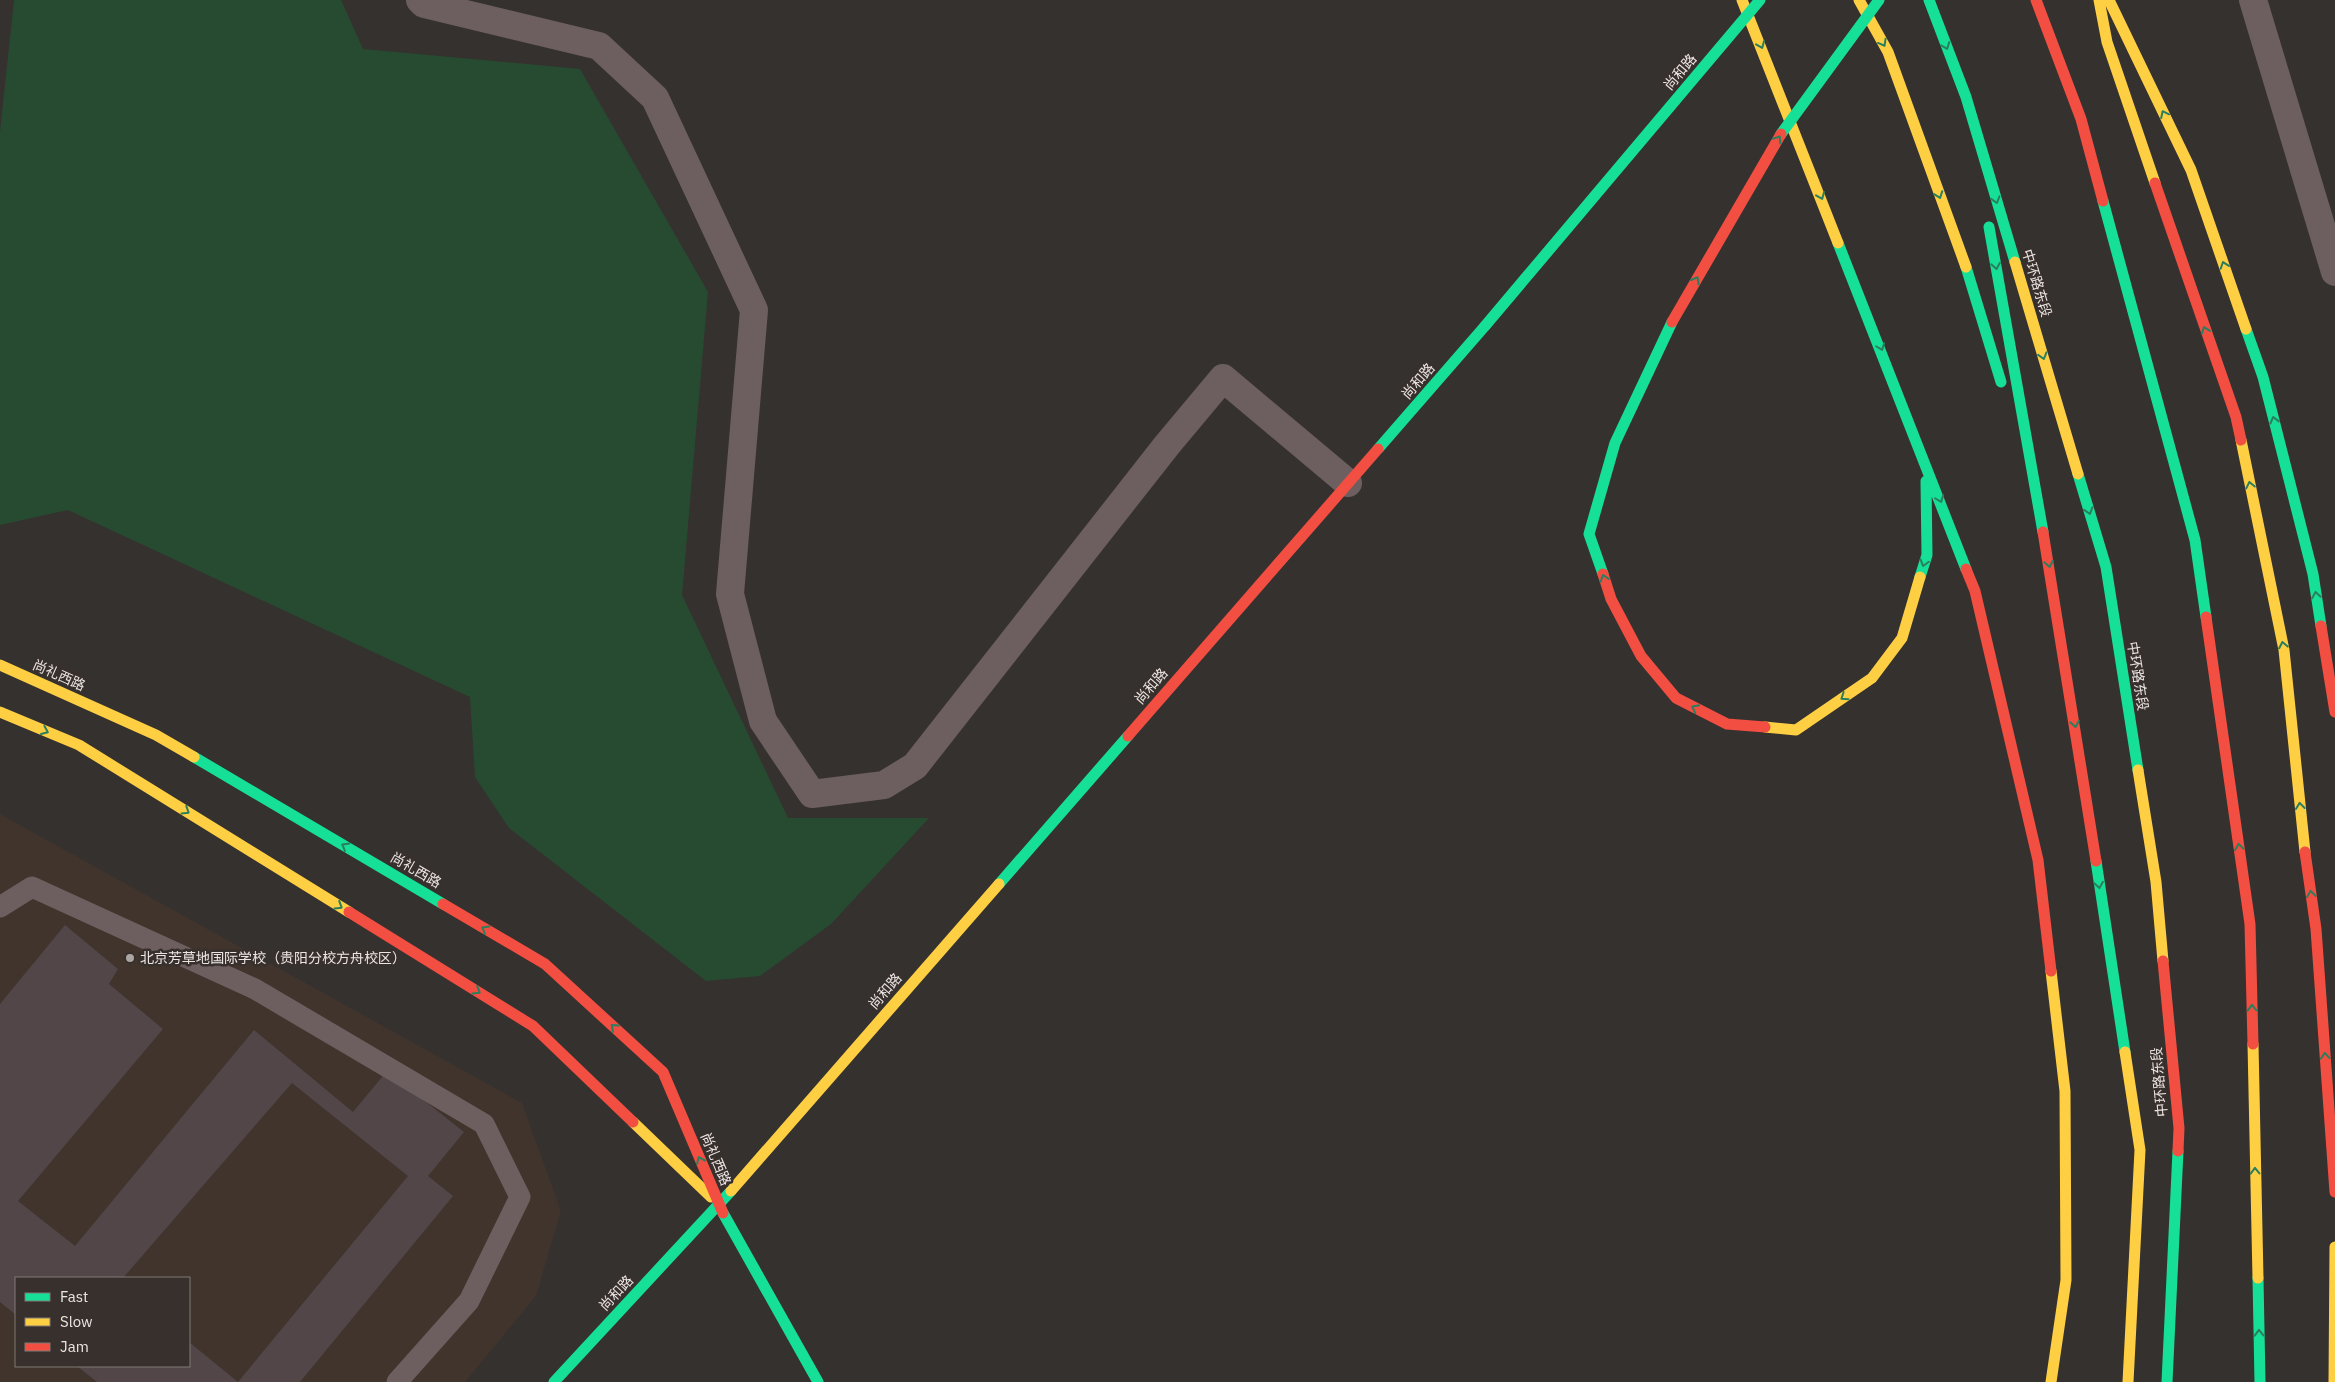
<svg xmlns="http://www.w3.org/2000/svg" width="2335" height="1382" font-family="'IBM Plex Sans','Noto Sans SC',sans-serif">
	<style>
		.built { fill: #40342d; fill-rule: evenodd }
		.green { fill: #274b31 }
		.building { fill: #524649 }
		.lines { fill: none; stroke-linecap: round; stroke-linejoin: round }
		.lane { stroke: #6d5f5f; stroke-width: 21 }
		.street { stroke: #6d5f5f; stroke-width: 28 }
		.fast { stroke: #16e098; stroke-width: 11 }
		.slow { stroke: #ffcf43; stroke-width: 11 }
		.jam { stroke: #f24e42; stroke-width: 11 }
		.fast-bridge { stroke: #16e098; stroke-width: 11 }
		.jam-bridge { stroke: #f24e42; stroke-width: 11 }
		.oneway { stroke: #297f5d }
		.poi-dot { fill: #aba6a4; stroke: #38302c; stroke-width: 2 }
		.labels { text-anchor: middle; stroke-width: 5; stroke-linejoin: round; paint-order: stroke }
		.street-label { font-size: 14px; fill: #ebe5e3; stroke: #38302c }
		.poi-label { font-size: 14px; fill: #ebe5e3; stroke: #38302c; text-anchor: start }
	</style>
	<rect width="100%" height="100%" fill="#35312f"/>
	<path class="built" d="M 0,814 L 522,1103 L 561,1211 L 536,1296 L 465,1382 L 0,1382 ZM 16,1278 L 189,1278 L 189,1366 L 16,1366 Z"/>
	<path class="green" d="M 14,0 L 341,0 L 363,49 L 580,69 L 708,292 L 682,595 L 788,818 L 929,818 L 831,924 L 760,976 L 706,981 L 509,828 L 475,777 L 470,697 L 68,510 L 0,525 L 0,132 Z"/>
	<path class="building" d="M 65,925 L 118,969 L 109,984 L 163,1029 L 18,1201 L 75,1246 L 254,1030 L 353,1112 L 387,1071 L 464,1132 L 428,1176 L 453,1196 L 300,1382 L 97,1382 L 77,1366 L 189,1366 L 189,1342 L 238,1382 L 408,1176 L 292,1083 L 123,1278 L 16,1278 L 16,1315 L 0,1302 L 0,1004 Z"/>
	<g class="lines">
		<path class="lane" d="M 0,907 L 32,887 L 255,989 L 484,1124 L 520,1197 L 469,1301 L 397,1382"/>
		<path class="street" d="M 420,0 L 424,4 L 599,46 L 655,98 L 754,310 L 730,594 L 763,721 L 812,794 L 884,785 L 915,766 L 1167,445 L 1223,378 L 1348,483
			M 2253,0 L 2335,272"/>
		<path class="fast" d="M 1929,0 L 1966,97 L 2015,262
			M 2103,201 L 2195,540 L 2206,617
			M 1989,227 L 2043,532
			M 1838,243 L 1966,569
			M 1966,267 L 2001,382
			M 2246,329 L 2263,377 L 2313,574 L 2321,626
			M 1378,449 L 1485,326
			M 2078,474 L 2106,567 L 2138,770
			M 1603,574 L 1589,534 L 1615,443 L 1672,322
			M 1920,577 L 1927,555 L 1926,481
			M 194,757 L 443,904
			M 2096,861 L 2125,1052
			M 999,884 L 1128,736
			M 723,1213 L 818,1382
			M 2258,1278 L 2260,1382
			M 554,1382 L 731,1191
			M 2167,1382 L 2178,1151"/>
		<path class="slow" d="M 1742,0 L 1838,243
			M 1859,0 L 1888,52 L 1966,267
			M 2099,0 L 2107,42 L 2155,183
			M 2109,0 L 2191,170 L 2246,329
			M 2015,262 L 2078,474
			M 2241,440 L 2284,650 L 2305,852
			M 0,665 L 156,735 L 194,757
			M 0,712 L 79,745 L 349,912
			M 1765,727 L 1796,730 L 1872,678 L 1902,638 L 1920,577
			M 2138,770 L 2156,882 L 2163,961
			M 2051,971 L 2065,1091 L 2066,1280 L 2051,1382
			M 2253,1044 L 2258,1278
			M 2125,1052 L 2140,1150 L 2128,1382
			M 633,1122 L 711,1197
			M 731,1191 L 999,884
			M 2334,1382 L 2335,1247"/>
		<path class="jam" d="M 2036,0 L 2081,119 L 2103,201
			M 2155,183 L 2236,417 L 2241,440
			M 2043,532 L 2096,861
			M 1966,569 L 1975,591 L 2038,860 L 2051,971
			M 1603,574 L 1611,599 L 1641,656 L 1676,698 L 1727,724 L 1765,727
			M 2206,617 L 2250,924 L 2253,1044
			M 2321,626 L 2335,712
			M 1128,736 L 1378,449
			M 2305,852 L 2316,929 L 2335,1192
			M 443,904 L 545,964 L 663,1072 L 723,1213
			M 349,912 L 533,1026 L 633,1122
			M 2163,961 L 2179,1128 L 2178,1151"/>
		<path class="fast-bridge" d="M 1781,134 L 1879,0
			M 1485,326 L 1760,0"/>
		<path class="jam-bridge" d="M 1672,322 L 1781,134"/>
	</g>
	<defs><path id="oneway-chevron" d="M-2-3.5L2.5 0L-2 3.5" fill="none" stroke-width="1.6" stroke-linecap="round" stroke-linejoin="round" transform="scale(1.25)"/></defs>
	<g class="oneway">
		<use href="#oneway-chevron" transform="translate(1883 43) rotate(61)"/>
		<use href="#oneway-chevron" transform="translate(1761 45) rotate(68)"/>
		<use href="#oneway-chevron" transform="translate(1946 46) rotate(69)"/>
		<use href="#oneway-chevron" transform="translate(2164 114) rotate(-116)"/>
		<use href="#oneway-chevron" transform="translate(1778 139) rotate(-56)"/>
		<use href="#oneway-chevron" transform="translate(1939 195) rotate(70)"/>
		<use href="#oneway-chevron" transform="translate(1821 196) rotate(68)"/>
		<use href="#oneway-chevron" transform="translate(1996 200) rotate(73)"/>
		<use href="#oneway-chevron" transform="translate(2224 265) rotate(-109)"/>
		<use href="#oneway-chevron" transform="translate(1996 266) rotate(80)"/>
		<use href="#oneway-chevron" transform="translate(1696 280) rotate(-60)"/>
		<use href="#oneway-chevron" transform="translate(2205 330) rotate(-110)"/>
		<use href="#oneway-chevron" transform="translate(1881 347) rotate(69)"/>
		<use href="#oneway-chevron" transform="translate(2043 356) rotate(73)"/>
		<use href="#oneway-chevron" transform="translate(2274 420) rotate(-104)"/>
		<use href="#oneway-chevron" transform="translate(2250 485) rotate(-102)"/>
		<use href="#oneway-chevron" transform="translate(1940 499) rotate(69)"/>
		<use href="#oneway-chevron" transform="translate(2089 511) rotate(73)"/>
		<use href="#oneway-chevron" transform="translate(1924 563) rotate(106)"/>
		<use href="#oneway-chevron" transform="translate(2049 564) rotate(80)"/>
		<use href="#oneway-chevron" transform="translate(1604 578) rotate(-108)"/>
		<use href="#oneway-chevron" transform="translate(2316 595) rotate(-99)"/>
		<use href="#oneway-chevron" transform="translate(2283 645) rotate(-101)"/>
		<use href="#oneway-chevron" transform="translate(1844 697) rotate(146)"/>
		<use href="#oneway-chevron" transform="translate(1695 708) rotate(-153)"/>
		<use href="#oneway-chevron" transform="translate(2075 724) rotate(81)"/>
		<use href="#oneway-chevron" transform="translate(45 731) rotate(23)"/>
		<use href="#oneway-chevron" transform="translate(2300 806) rotate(-96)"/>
		<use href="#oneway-chevron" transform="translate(186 811) rotate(32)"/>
		<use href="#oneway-chevron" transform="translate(345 846) rotate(-150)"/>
		<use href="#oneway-chevron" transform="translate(2239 847) rotate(-98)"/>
		<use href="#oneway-chevron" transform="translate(2099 885) rotate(81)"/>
		<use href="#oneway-chevron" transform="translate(2311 894) rotate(-98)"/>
		<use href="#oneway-chevron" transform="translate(339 906) rotate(32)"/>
		<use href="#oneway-chevron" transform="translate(485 929) rotate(-150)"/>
		<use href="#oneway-chevron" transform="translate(477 991) rotate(32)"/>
		<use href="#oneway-chevron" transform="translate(2252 1008) rotate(-91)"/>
		<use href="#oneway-chevron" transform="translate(614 1027) rotate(-138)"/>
		<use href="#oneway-chevron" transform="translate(2325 1056) rotate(-94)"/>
		<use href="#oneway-chevron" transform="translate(700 1160) rotate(-113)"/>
		<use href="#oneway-chevron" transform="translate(2255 1171) rotate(-91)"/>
		<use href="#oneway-chevron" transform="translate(2259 1333) rotate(-91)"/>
	</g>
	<circle class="poi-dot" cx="130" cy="958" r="5"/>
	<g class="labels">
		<g class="street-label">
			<text transform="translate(1680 72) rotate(-50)" y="5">尚和路</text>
			<text transform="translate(2037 283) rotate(73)" y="5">中环路东段</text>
			<text transform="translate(1418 381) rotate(-49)" y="5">尚和路</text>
			<text transform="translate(59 675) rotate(24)" y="5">尚礼西路</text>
			<text transform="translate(2138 676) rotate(81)" y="5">中环路东段</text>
			<text transform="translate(1151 686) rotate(-49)" y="5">尚和路</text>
			<text transform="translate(416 870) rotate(30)" y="5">尚礼西路</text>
			<text transform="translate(885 991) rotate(-49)" y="5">尚和路</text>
			<text transform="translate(2159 1082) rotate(-95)" y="5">中环路东段</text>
			<text transform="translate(716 1159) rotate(67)" y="5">尚礼西路</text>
			<text transform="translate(616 1293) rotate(-47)" y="5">尚和路</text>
		</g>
		<g class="poi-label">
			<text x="140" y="963">北京芳草地国际学校（贵阳分校方舟校区）</text>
		</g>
	</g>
	<rect x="15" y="1277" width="175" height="90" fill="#38302c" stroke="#807875"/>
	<rect x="25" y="1293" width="25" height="8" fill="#16e098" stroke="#807875"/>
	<text x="60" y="1302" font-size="15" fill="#ebe5e3">Fast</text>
	<rect x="25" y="1318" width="25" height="8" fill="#ffcf43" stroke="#807875"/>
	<text x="60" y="1327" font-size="15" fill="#ebe5e3">Slow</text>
	<rect x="25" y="1343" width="25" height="8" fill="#f24e42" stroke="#807875"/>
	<text x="60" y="1352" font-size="15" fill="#ebe5e3">Jam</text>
</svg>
